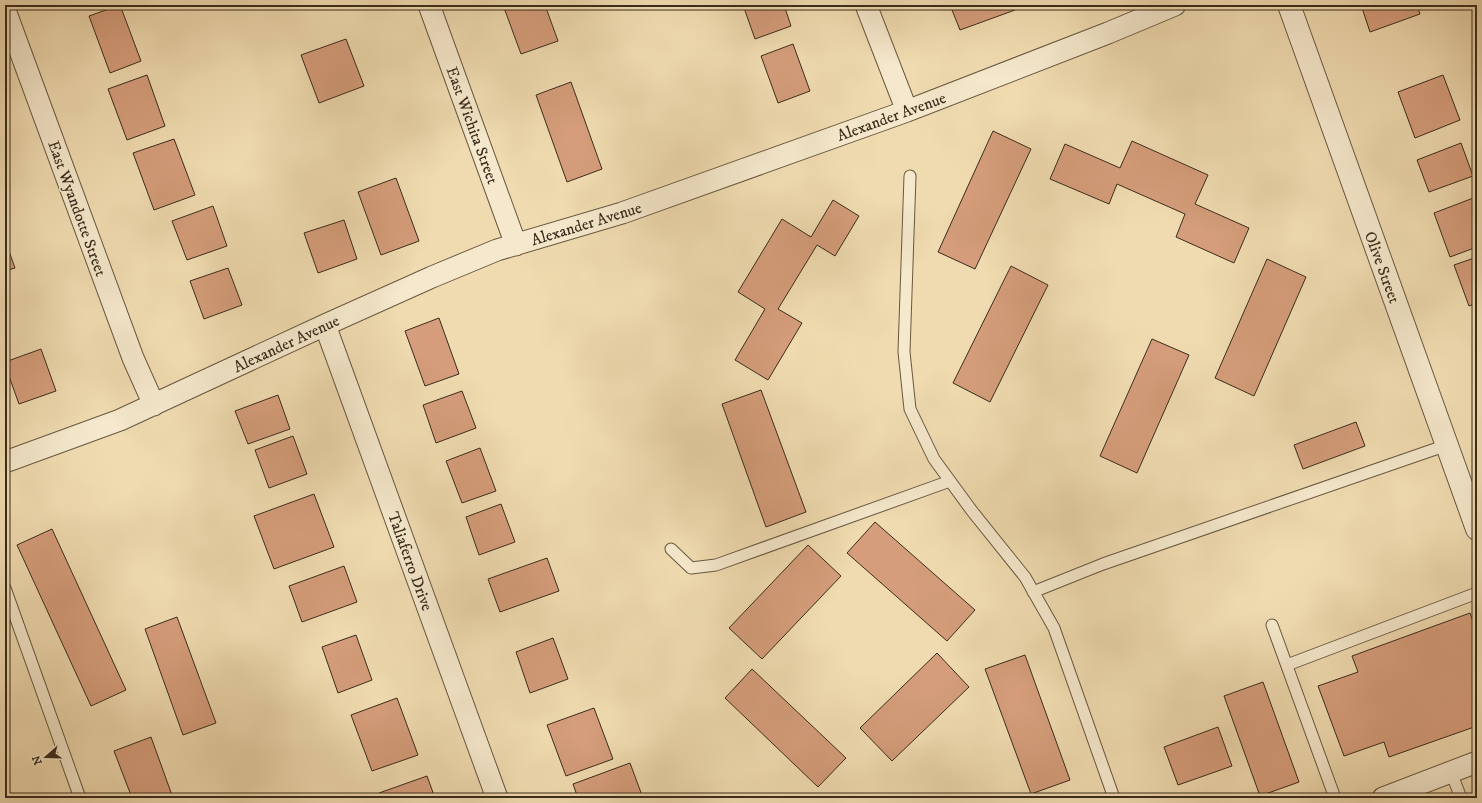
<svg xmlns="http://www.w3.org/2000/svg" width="1482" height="803" font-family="'IM FELL DW Pica',serif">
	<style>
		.building { fill: #d59d7b; stroke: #3a2c1c }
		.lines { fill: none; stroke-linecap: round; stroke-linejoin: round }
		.service-casing { stroke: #685841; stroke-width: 13 }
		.minor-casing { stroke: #685841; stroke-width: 23 }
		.tertiary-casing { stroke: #685841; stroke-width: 24 }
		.service { stroke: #f5e8cc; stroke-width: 11 }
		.minor { stroke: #f5e8cc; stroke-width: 21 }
		.tertiary { stroke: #f5e8cc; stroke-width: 22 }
		.labels { text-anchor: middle; stroke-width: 3.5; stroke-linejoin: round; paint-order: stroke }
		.street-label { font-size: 16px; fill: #3a2c1c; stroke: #f5e8cc }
	</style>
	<rect width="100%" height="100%" fill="#f0dbb0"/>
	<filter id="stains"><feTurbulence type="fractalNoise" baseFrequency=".005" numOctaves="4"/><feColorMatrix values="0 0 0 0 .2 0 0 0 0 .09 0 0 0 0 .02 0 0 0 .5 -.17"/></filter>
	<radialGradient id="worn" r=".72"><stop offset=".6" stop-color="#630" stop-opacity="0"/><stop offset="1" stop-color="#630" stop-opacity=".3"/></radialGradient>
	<path class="building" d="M 120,5 L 141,61 L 110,73 L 89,16 Z
		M 503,5 L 545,5 L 558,41 L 521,54 Z
		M 743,5 L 784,5 L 791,26 L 755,39 Z
		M 950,5 L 1014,5 L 1015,10 L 960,30 Z
		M 1361,5 L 1417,5 L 1420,14 L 1370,32 Z
		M 346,39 L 364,86 L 319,103 L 301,55 Z
		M 793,44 L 810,91 L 778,103 L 761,56 Z
		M 147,75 L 165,126 L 127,140 L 108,89 Z
		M 1443,75 L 1460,120 L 1415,138 L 1398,92 Z
		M 571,82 L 602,169 L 567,182 L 536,95 Z
		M 993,131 L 1031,149 L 975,269 L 938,252 Z
		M 174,139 L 195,195 L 154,210 L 133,153 Z
		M 1132,141 L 1208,175 L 1195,204 L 1249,228 L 1234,263 L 1176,237 L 1185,214 L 1117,184 L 1109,204 L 1050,179 L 1065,144 L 1120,168 Z
		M 1461,143 L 1473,176 L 1429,192 L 1417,160 Z
		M 396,178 L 419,241 L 381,255 L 358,192 Z
		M 1476,197 L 1477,247 L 1450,257 L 1434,213 Z
		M 833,200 L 859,216 L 835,256 L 817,245 L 778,309 L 802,323 L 768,380 L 735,360 L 765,309 L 738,292 L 782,219 L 811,237 Z
		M 213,206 L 227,246 L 187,260 L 172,221 Z
		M 344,220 L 357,259 L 318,273 L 304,233 Z
		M 5,240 L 15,268 L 5,271 Z
		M 1477,257 L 1477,303 L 1469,306 L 1454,265 Z
		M 1267,259 L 1306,277 L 1254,396 L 1215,378 Z
		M 1011,266 L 1048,285 L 990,402 L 953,383 Z
		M 228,268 L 242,305 L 204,319 L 190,281 Z
		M 439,318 L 459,374 L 425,386 L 405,331 Z
		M 1152,339 L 1189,355 L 1137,473 L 1100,456 Z
		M 41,349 L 56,391 L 19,404 L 5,365 L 5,362 Z
		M 761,390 L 806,512 L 766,527 L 722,404 Z
		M 462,391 L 476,428 L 436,443 L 423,405 Z
		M 278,395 L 290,429 L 248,444 L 235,411 Z
		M 1356,422 L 1365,446 L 1303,469 L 1294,445 Z
		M 293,436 L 307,474 L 269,488 L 255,450 Z
		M 480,448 L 496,491 L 462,503 L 446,461 Z
		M 314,494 L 334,547 L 274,569 L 254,516 Z
		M 501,504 L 515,542 L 479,555 L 466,517 Z
		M 875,522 L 975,610 L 947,641 L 847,553 Z
		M 52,529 L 126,690 L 91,706 L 17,545 Z
		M 808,545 L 841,576 L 762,659 L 729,628 Z
		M 547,558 L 559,591 L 500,612 L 488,579 Z
		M 344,566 L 357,602 L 302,622 L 289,586 Z
		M 1470,613 L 1477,632 L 1477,726 L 1389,757 L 1384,742 L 1344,756 L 1318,686 L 1358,672 L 1352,656 Z
		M 177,617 L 216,723 L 183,735 L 145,629 Z
		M 356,635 L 372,680 L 338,693 L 322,647 Z
		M 553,638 L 568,679 L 530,693 L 516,652 Z
		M 937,653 L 969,687 L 892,761 L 860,728 Z
		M 1025,655 L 1070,780 L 1031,794 L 985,669 Z
		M 752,669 L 846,758 L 818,787 L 725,698 Z
		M 1263,682 L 1299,782 L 1260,796 L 1224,696 Z
		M 397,698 L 418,755 L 372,771 L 351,715 Z
		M 594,708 L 613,759 L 566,776 L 547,725 Z
		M 1218,727 L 1232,766 L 1178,785 L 1164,747 Z
		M 151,737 L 173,798 L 132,798 L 114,751 Z
		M 630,763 L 643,798 L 578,798 L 573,784 Z
		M 427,776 L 435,798 L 381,798 L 379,793 Z"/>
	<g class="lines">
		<g class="service-casing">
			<path id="service" d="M 910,176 L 904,352 L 910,409 L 934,459 L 972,511 L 1025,577 L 1054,628 L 1114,798
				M 671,549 L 691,568 L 716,565 L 950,481
				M 5,588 L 80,798
				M 1033,592 L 1103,564 L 1447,445
				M 1272,625 L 1335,798
				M 1287,665 L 1477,593
				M 1451,772 L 1461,798"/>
		</g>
		<g class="minor-casing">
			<path id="minor" d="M 429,5 L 516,245
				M 866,5 L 907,111
				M 5,10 L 133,358 L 154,405
				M 325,325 L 497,798
				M 5,462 L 120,420 L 325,325 L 432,277 L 497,250 L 622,213 L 907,111 L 1108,33 L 1175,5
				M 1383,798 L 1477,762"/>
		</g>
		<g class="tertiary-casing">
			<path id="tertiary" d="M 1289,5 L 1477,529"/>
		</g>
		<use href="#service" class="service"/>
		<use href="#minor" class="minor"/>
		<use href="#tertiary" class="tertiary"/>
	</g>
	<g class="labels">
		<g class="street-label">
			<text transform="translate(891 116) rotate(-20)" y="6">Alexander Avenue</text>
			<text transform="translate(473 125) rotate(70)" y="6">East Wichita Street</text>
			<text transform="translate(78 208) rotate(70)" y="6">East Wyandotte Street</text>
			<text transform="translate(586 223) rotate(-17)" y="6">Alexander Avenue</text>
			<text transform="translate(1383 267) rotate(70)" y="6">Olive Street</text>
			<text transform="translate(286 343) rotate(-25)" y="6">Alexander Avenue</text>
			<text transform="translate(411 561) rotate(70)" y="6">Taliaferro Drive</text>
		</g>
	</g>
	<rect width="1482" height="803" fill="none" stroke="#f0dbb0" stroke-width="20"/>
	<rect x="6" y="6" width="1470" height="791" fill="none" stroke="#3a2c1c" stroke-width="2"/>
	<rect x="10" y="10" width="1462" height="783" fill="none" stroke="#3a2c1c"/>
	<g transform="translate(46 757) rotate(250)" stroke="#f5e8cc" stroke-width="3" paint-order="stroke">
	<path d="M0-3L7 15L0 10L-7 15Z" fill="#3a2c1c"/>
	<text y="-6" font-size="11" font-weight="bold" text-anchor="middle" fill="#3a2c1c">N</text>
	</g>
	<rect width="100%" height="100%" filter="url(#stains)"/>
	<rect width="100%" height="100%" fill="url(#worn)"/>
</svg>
